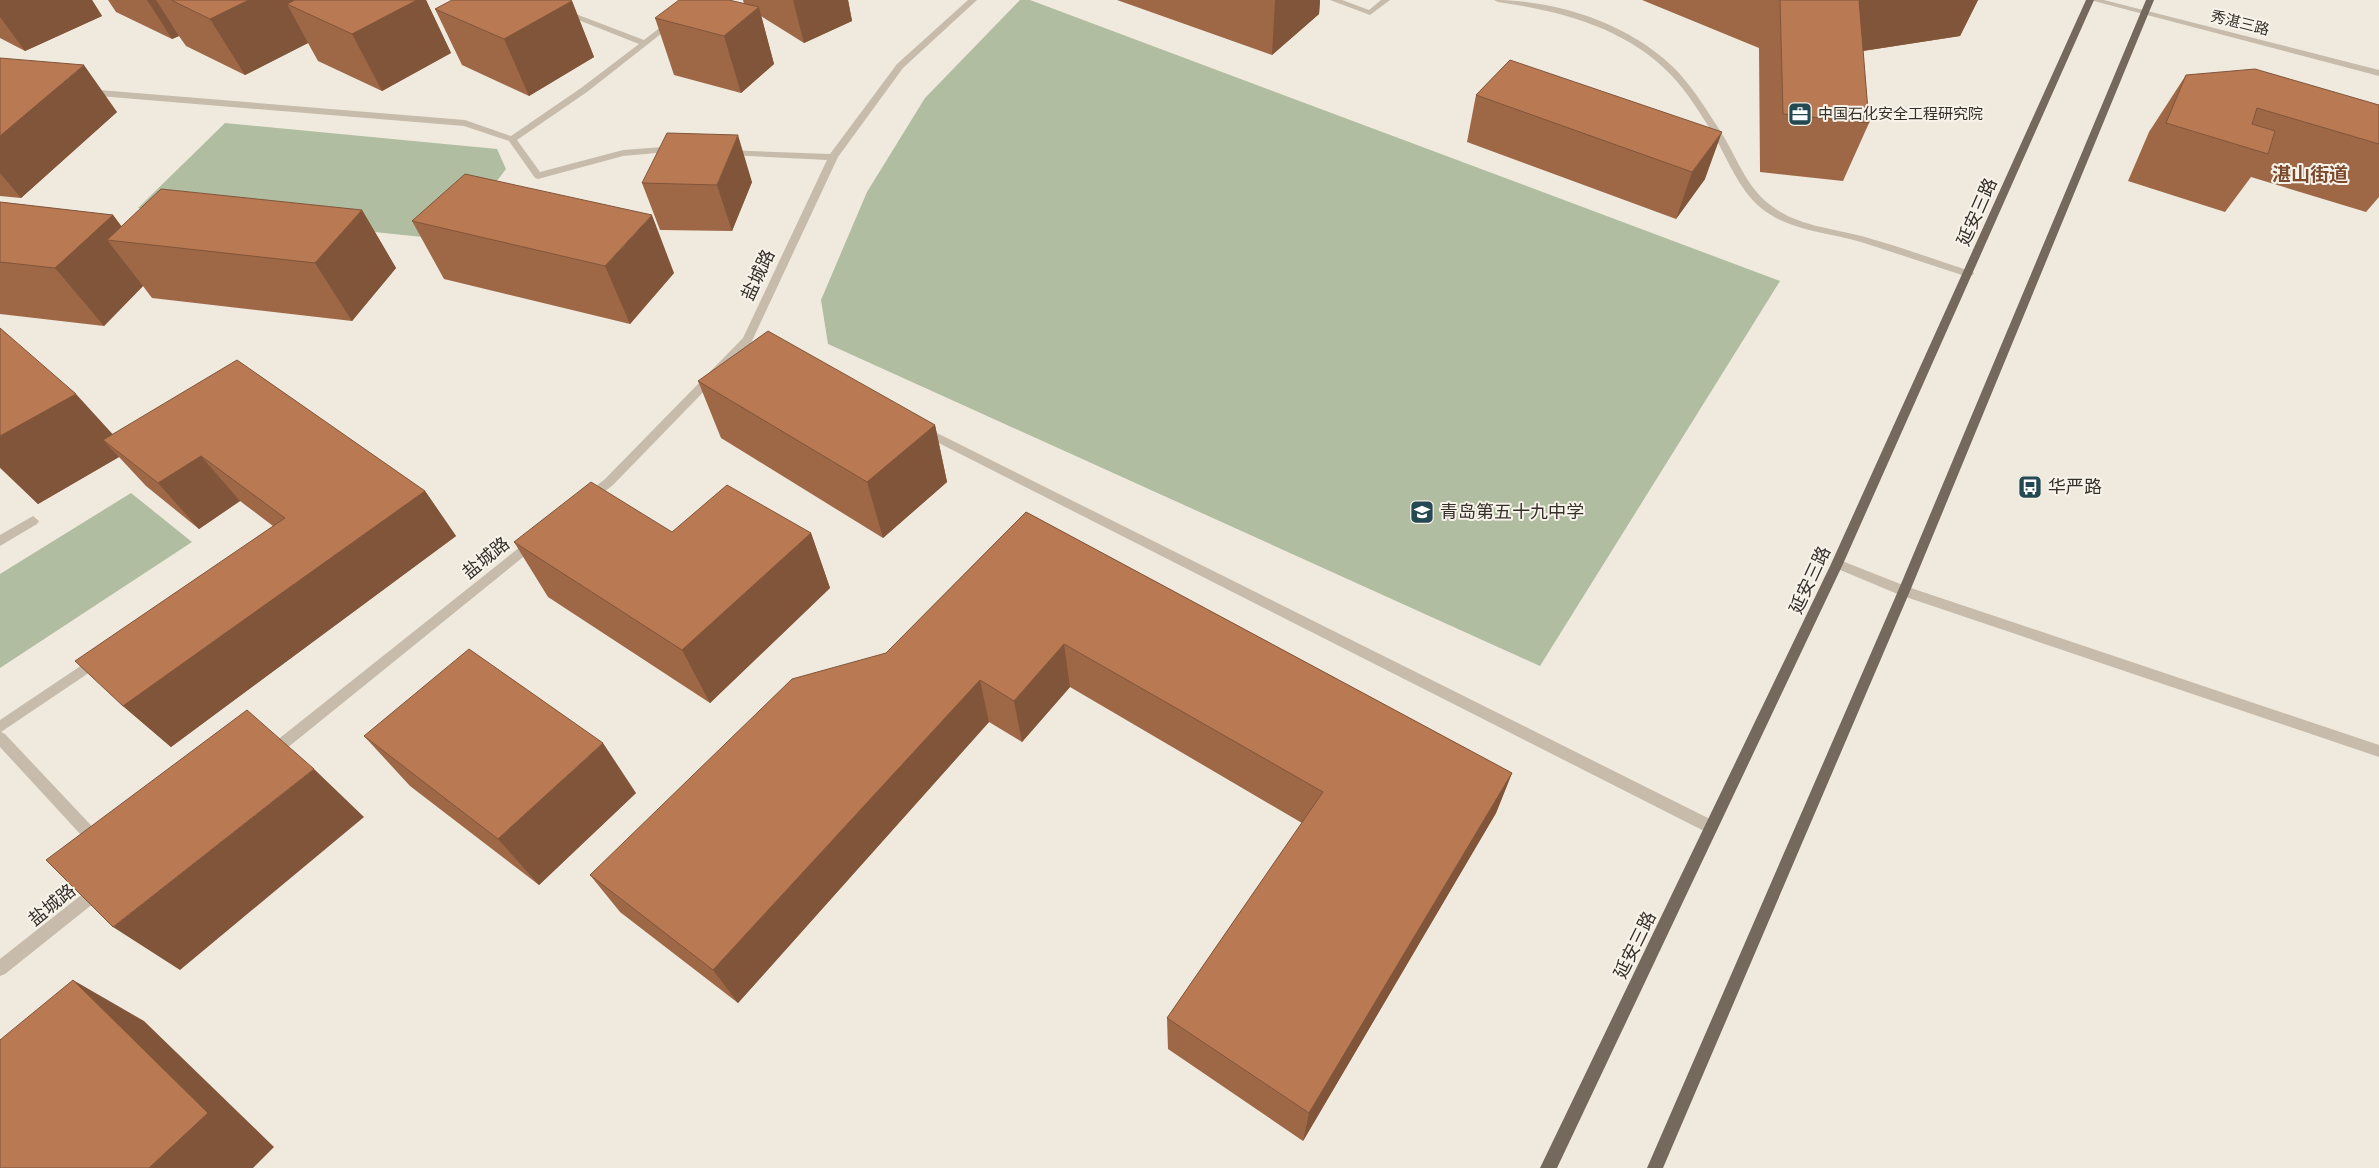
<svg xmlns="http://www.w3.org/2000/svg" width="2379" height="1168" font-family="'Noto Sans','Noto Sans SC',sans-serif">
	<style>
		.green { fill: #b0bda0 }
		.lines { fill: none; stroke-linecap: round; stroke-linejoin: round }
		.minor { fill: #c7bbab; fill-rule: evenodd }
		.major { fill: #75685c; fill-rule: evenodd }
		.wall { fill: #9e6847 }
		.shaded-wall { fill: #81553a }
		.building { fill: #b87953; stroke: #81553a }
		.labels { text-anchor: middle; stroke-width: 4; stroke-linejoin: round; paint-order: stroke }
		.far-street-label { font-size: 15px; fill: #352f2a; stroke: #f8f3ea }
		.far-poi-label { font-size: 15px; fill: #352f2a; stroke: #f8f3ea; text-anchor: start }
		.street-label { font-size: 18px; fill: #352f2a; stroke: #f8f3ea }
		.poi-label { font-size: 18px; fill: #352f2a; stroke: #f8f3ea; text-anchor: start }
		.far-district-label { font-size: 19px; font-weight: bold; fill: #7b492c; stroke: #f8f3ea }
	</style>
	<rect width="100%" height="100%" fill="#f0eade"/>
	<path class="green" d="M 1020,0 L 1030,0 L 1780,281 L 1540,666 L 828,344 L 821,300 L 867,192 L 925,98 Z
		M 225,123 L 497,149 L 506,169 L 452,240 L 138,208 Z
		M 131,493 L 192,542 L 0,668 L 0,574 Z"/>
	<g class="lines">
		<path class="minor" d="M 528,0 L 539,0 L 644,40 L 695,0 L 704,0 L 587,92 L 517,140 L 540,172 L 623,150 L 676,146 L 679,147 L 679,151 L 623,156 L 538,179 L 535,178 L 509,141 L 464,126 L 87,95 L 83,92 L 87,89 L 465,120 L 511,136 L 581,88 L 639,44 Z
			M 968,0 L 977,0 L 903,68 L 838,157 L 751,343 L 613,485 L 593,501 L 585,501 L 583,498 L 585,495 L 605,479 L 743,338 L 827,160 L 728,155 L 723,152 L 725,150 L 830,154 L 897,64 Z
			M 1330,0 L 1342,0 L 1369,10 L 1381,0 L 1390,0 L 1370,15 Z
			M 1494,0 C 1559,0 1634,25 1679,73 C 1695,91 1708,112 1721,132 C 1736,156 1746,186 1769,204 C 1796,226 1832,228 1865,237 C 1901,247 1936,260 1973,272 L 1974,274 L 1969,277 L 1965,276 C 1930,265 1896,253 1861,242 C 1827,232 1789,231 1761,208 C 1738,189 1727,157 1712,132 C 1700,113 1688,93 1672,76 C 1627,28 1561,11 1498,2 Z
			M 2090,0 L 2104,0 L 2379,70 L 2379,76 Z
			M 923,426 L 1716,822 L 1718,827 L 1716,832 L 1711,833 L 1706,832 L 919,433 L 917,430 L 919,427 Z
			M 33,516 L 39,521 L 37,524 L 0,546 L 0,535 Z
			M 534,537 L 540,542 L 538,545 L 276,757 L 271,759 L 266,757 L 264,753 L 266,749 L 530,539 Z
			M 1837,559 L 1908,587 L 2379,745 L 2379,757 L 1900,595 L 1833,567 L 1831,564 L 1833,561 Z
			M 97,655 L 102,656 L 104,660 L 102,664 L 1,732 L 5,734 L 103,838 L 105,843 L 103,848 L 98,850 L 93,848 L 0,747 L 0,720 Z
			M 99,883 L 104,885 L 106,890 L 104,895 L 5,974 L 0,976 L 0,959 L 94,885 Z"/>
		<path class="major" d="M 2086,0 L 2094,0 L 1843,564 L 1557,1168 L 1540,1168 L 1831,564 Z
			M 2146,0 L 2154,0 L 1910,591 L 1663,1168 L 1647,1168 L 1898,591 Z"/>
	</g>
	<path class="wall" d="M 0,0 L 92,0 L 102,16 L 25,51 L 0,38 Z
		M 108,0 L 426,0 L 451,53 L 382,91 L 318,61 L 308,43 L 245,75 L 186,46 L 179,36 L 172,39 L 116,12 Z
		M 743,0 L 848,0 L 852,21 L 804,43 L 761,16 L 774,64 L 741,93 L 674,75 L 655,18 L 744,4 Z
		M 1117,0 L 1320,0 L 1319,14 L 1272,55 Z
		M 1642,0 L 1978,0 L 1960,36 L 1863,51 L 1869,123 L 1843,181 L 1760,172 L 1759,48 Z
		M 572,1 L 594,57 L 529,96 L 462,65 L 435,9 Z
		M 0,58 L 117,112 L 21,198 L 0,196 Z
		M 1510,60 L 1705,179 L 1676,219 L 1467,142 L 1476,95 Z
		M 2186,75 L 2379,105 L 2379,197 L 2366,212 L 2251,177 L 2225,212 L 2128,181 L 2149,132 Z
		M 752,182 L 732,231 L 660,230 L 642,183 Z
		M 0,202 L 113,215 L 121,226 L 362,210 L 396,268 L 352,321 L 152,298 L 143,286 L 104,326 L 0,314 Z
		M 412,221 L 674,273 L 630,324 L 444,279 Z
		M 0,328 L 113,435 L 425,491 L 456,536 L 171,747 L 123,706 L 273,526 L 240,501 L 199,529 L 146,486 L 119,457 L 38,504 L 0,468 Z
		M 698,381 L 935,425 L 947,482 L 883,538 L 721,438 Z
		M 1026,512 L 1512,773 L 1496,813 L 1303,1141 L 1168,1049 L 1167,1018 L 1302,823 L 1070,687 L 1022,742 L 989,722 L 738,1003 L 620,912 L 590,875 L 886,653 Z
		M 672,532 L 811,533 L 830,588 L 710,703 L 548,597 L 514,542 Z
		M 364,736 L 636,793 L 539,885 L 410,786 Z"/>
	<path class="shaded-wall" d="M 0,0 L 92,0 L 102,16 L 25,51 L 0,17 Z
		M 147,0 L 156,0 L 179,36 L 172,39 Z
		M 249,0 L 296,0 L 287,4 L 308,43 L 245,75 L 210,19 Z
		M 417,0 L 426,0 L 451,53 L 382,91 L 352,34 Z
		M 793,0 L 848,0 L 852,21 L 804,43 Z
		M 1275,0 L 1320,0 L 1319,14 L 1272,55 Z
		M 1859,0 L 1978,0 L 1960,36 L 1836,55 Z
		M 572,1 L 594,57 L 529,96 L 504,39 Z
		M 759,7 L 774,64 L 741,93 L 724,36 Z
		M 84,65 L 117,112 L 21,198 L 0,173 L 0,136 Z
		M 1722,132 L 1705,179 L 1676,219 L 1692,172 Z
		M 738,135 L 752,182 L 732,231 L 717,185 Z
		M 362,210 L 396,268 L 352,321 L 315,263 Z
		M 113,215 L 134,243 L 107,240 L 143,286 L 104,326 L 55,268 Z
		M 652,215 L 674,273 L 630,324 L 605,266 Z
		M 76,394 L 128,451 L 103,440 L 119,457 L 38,504 L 0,467 L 0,436 Z
		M 935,425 L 947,482 L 883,538 L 867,482 Z
		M 201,456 L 240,501 L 199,529 L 158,483 Z
		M 425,491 L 456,536 L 171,747 L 123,706 Z
		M 811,533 L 830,588 L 710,703 L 682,650 Z
		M 1064,644 L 1070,687 L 1022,742 L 1014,701 Z
		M 980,680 L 989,722 L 738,1003 L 713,970 Z
		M 603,743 L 636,793 L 539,885 L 498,839 Z
		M 314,769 L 364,817 L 180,970 L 113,927 Z
		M 1512,773 L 1496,813 L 1303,1141 L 1309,1113 Z
		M 73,980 L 144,1021 L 274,1147 L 253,1168 L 149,1168 Z"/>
	<path class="building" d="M 171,0 L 249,0 L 210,19 Z
		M 295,0 L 417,0 L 352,34 L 287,4 Z
		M 452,0 L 570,0 L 572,1 L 504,39 L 435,9 Z
		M 679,0 L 729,0 L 759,7 L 724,36 L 655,18 Z
		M 1780,0 L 1859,0 L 1869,123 L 1783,114 Z
		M 0,58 L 84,65 L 0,136 Z
		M 1510,60 L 1722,132 L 1692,172 L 1476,95 Z
		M 2255,69 L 2379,105 L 2379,144 L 2257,108 L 2252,124 L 2275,131 L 2268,154 L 2166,123 L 2186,75 Z
		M 667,133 L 738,135 L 717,185 L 642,183 Z
		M 465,174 L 652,215 L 605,266 L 412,221 Z
		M 161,189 L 362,210 L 315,263 L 107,240 Z
		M 0,202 L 113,215 L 55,268 L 0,262 Z
		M 0,328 L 76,394 L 0,436 Z
		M 768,331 L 935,425 L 867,482 L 698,381 Z
		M 237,360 L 425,491 L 123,706 L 75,661 L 285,518 L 201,456 L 158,483 L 103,440 Z
		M 591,482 L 672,532 L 727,485 L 811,533 L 682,650 L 514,542 Z
		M 1026,512 L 1512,773 L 1309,1113 L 1167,1018 L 1323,792 L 1064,644 L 1014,701 L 980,680 L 713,970 L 590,875 L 792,679 L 886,653 Z
		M 469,649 L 603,743 L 498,839 L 364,736 Z
		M 247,710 L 314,769 L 113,927 L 46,860 Z
		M 73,980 L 208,1113 L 149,1168 L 0,1168 L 0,1040 Z"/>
	<defs>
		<g id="office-square" transform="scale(1.25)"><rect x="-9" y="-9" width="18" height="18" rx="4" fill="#244952" stroke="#f8f3ea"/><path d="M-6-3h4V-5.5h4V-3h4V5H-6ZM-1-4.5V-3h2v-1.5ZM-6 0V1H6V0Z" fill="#fff"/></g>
		<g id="bus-square" transform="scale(1.25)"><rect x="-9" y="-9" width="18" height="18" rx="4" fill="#244952" stroke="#f8f3ea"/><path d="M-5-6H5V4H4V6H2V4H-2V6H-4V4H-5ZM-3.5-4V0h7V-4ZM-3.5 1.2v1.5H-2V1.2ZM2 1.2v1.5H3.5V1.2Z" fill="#fff"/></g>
		<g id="school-square" transform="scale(1.25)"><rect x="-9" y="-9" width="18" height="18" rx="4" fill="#244952" stroke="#f8f3ea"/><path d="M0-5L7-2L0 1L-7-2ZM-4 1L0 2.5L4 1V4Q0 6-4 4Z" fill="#fff"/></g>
	</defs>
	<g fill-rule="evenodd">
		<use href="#office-square" x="1800" y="114"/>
		<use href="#bus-square" x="2030" y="487"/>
		<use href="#school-square" x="1422" y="512"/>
	</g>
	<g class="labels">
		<g class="far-street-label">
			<text transform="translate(2240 23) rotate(14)" y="5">秀湛三路</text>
		</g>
		<g class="far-poi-label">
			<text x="1818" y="119">中国石化安全工程研究院</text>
		</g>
		<g class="street-label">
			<text transform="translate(1977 212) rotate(-66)" y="6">延安三路</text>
			<text transform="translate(758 275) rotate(-65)" y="6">盐城路</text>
			<text transform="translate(486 558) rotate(-39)" y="6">盐城路</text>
			<text transform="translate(1810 580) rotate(-65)" y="6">延安三路</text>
			<text transform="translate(52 905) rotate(-39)" y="6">盐城路</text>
			<text transform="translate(1635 945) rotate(-64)" y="6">延安三路</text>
		</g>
		<g class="poi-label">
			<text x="2048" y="493">华严路</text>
			<text x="1440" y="518">青岛第五十九中学</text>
		</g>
		<g class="far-district-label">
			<text x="2310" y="181">湛山街道</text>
		</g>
	</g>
</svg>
